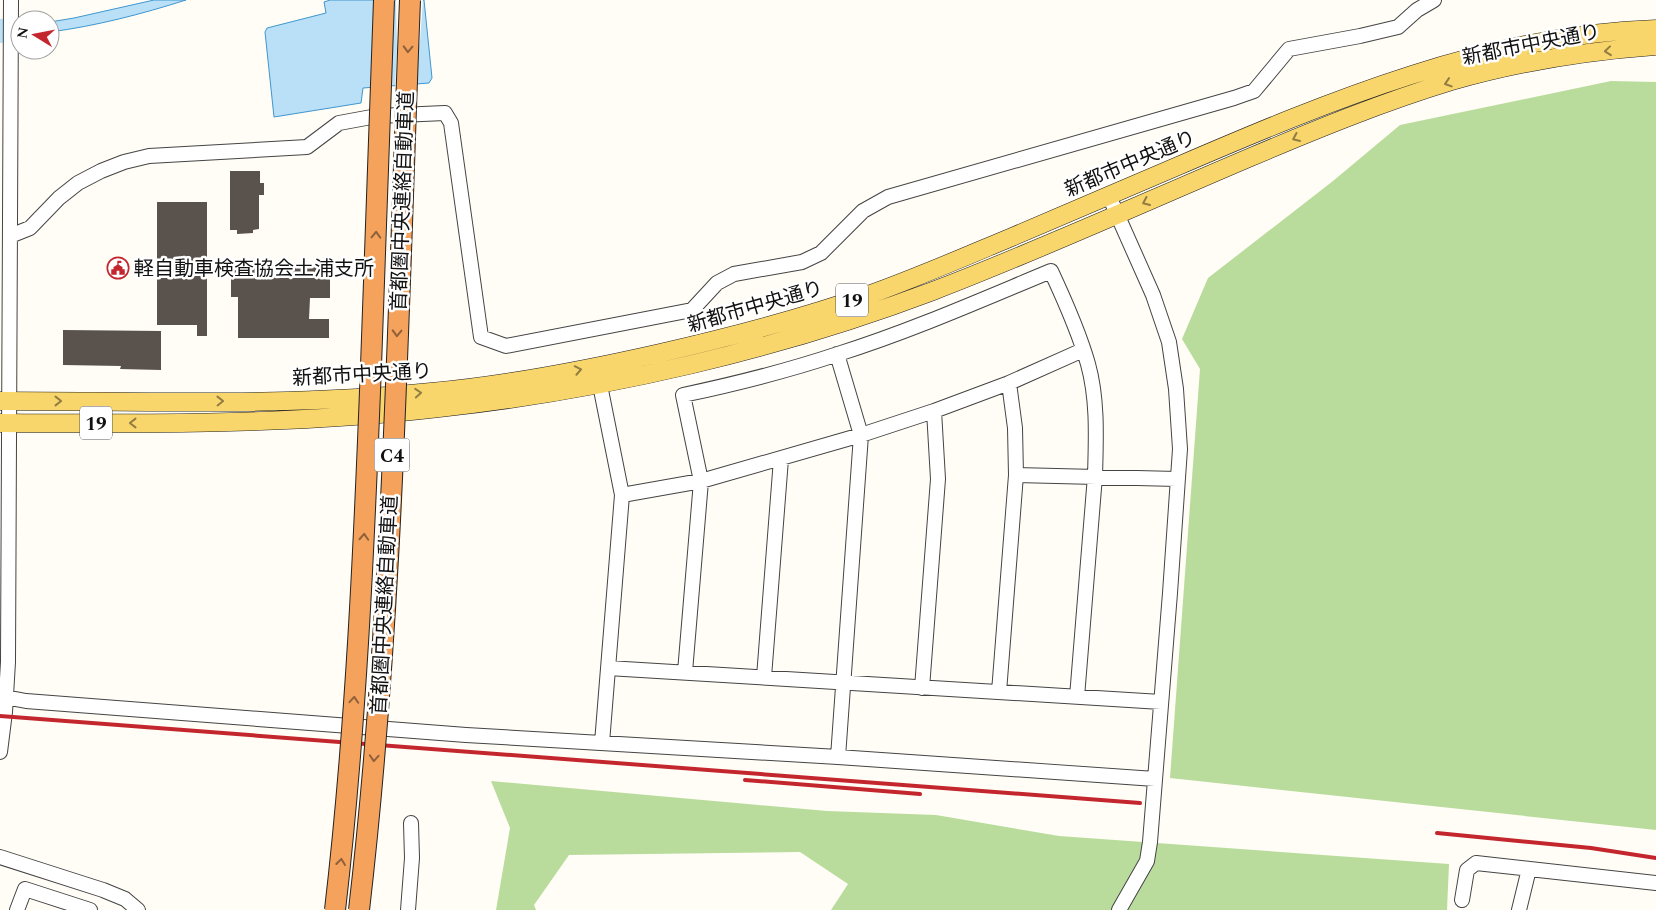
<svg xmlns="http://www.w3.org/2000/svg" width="1656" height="910" font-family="Spectral,'Noto Sans JP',serif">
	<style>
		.forest { fill: #b9dc9c }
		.water { fill: #b9e0f7; stroke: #3f96cf }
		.pier { fill: #fffdf5 }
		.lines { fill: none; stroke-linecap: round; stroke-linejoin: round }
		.river { stroke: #b9e0f7; stroke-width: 24 }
		.building { fill: #5a524d }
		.minor-casing { stroke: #444; stroke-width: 16 }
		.major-casing { stroke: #222; stroke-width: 19 }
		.minor { stroke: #fff; stroke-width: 14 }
		.major { stroke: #f9d66b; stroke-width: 18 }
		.rail { stroke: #c4262e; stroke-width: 4 }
		.highway-bridge-casing { stroke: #222; stroke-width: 22; stroke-linecap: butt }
		.highway-bridge { stroke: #f5a25d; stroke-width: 20 }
		.oneway { stroke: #8e613b }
		.oneway2 { stroke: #917d42 }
		.labels { text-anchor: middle; stroke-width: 5; stroke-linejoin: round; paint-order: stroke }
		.shield { fill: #fff; stroke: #585858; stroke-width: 1 }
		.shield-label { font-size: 19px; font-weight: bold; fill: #111 }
		.street-label { font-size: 20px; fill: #111; stroke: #fff }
		.poi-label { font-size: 20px; fill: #111; stroke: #fff; text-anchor: start }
	</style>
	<rect width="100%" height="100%" fill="#fffdf5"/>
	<path class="forest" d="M 1611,81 L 1656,82 L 1656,830 L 1170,778 L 1200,369 L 1182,339 L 1208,278 L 1333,181 L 1400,125 Z
		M 491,781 L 827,811 L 936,815 L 1059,836 L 1449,864 L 1447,910 L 831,910 L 848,884 L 800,852 L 569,855 L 534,905 L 536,910 L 496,910 L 510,828 Z"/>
	<path class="water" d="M 154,0 L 186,0 C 142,14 96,26 50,32 L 50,22 L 74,18 Z
		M 330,0 L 424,0 L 432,78 L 429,83 L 363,88 L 361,103 L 274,117 L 265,32 L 267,28 L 326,13 L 324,2 Z"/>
	<path class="pier" d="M 396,0 L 423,0 L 420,41 L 418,51 L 416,86 L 395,88 L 397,48 Z"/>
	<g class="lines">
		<path class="river" d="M 0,31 L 20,30"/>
	</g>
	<path class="building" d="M 230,171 L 260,171 L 260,183 L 264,183 L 264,195 L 259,195 L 259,229 L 253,230 L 253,233 L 237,234 L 237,230 L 230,230 Z
		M 157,202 L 207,202 L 207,336 L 197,336 L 197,325 L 157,325 Z
		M 243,265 L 330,266 L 330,298 L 310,298 L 309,319 L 329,319 L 329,338 L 238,338 L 238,297 L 231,297 L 231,266 Z
		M 63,330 L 161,331 L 161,370 L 120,369 L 121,366 L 63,365 Z"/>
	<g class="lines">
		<g class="minor-casing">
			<path id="minor" d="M 1109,196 L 1153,295 L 1169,342 L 1176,389 L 1180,449 L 1170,593 L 1150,842 L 1147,861 L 1119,910
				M 10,236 L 30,228 L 59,198 L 78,183 L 101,171 L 124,162 L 149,156 L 307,147 L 339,123 L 377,116 L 445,113 L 451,123 L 481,337 L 506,346 L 692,310 L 717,283 L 734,274 L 802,262 L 821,253 L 863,211 L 888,197 L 1234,98 L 1254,91 L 1289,49 L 1360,36 L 1398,27 L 1417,10 L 1434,0
				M 837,354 L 861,435 L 838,757
				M 600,385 L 622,495 L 602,743
				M 1016,475 L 1177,479
				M 622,495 L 701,481 L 861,435 L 934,411 L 1009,383 L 1083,350
				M 608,668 L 1161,702
				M 685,672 L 701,481 L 683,395 C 735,384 787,371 838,354 C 911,331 981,300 1051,271 C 1065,301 1079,332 1088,364 C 1098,400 1096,439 1095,476 L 1077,697
				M 764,677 L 781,459
				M 922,688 L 938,479 L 934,411
				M 999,692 L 1016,475 L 1015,428 L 1009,383
				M 0,696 L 26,701 L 466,735 L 838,757 L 1155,779
				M 0,752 L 5,712 L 8,662 L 11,0
				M 0,857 L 103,890 L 125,899 L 138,910
				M 1462,900 L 1467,870 L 1476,863 L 1656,883
				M 17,910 L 25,889 L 90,910
				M 408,910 L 412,858 L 411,823
				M 1519,910 L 1529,869"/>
		</g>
		<g class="major-casing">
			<path id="major" d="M 0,401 C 143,401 288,407 431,392 C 508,385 585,370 660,353 C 730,337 800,319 868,295 C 916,278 964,257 1012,237 C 1067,213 1123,190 1178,166 C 1329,101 1490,34 1656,29
				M 0,423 C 146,424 294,425 439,408 C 605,390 777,350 933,291 C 1040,250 1145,202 1251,157 C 1317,129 1383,102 1452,81 C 1518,62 1588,51 1656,46"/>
		</g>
		<use href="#minor" class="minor"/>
		<use href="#major" class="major"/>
		<path class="rail" d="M 0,716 L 1140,803
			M 745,780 L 920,794
			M 1437,833 L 1591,848 L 1656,858"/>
		<g class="highway-bridge-casing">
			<path id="highway-bridge" d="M 335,910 C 356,730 364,548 371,366 C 375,244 380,122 384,0
				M 359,910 C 394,609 398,303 410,0"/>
		</g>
		<use href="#highway-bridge" class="highway-bridge"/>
	</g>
	<defs><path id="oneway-chevron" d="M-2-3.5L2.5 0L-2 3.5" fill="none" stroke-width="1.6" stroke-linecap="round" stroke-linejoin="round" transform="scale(1.25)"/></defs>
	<g class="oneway">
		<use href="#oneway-chevron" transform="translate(408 49) rotate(92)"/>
		<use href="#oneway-chevron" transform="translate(376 235) rotate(-88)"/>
		<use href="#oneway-chevron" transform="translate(397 333) rotate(92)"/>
		<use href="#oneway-chevron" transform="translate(364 537) rotate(-87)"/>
		<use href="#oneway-chevron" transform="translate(354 700) rotate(-86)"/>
		<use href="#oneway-chevron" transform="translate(374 758) rotate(94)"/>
		<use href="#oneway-chevron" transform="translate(341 862) rotate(-83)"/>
	</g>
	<g class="oneway2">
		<use href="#oneway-chevron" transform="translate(1608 51) rotate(174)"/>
		<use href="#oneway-chevron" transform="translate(1448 83) rotate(162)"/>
		<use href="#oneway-chevron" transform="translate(1296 138) rotate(156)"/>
		<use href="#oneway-chevron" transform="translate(1146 202) rotate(156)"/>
		<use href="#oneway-chevron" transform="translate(578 370) rotate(-11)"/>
		<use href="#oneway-chevron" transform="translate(418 393) rotate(-4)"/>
		<use href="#oneway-chevron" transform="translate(58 401)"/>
		<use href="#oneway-chevron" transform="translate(220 401) rotate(-1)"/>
		<use href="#oneway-chevron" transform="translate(133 423) rotate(-180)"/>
	</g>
	<defs>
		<g id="civic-ring" transform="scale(1.125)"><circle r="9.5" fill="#fff" stroke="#c4262e" stroke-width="1.5"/><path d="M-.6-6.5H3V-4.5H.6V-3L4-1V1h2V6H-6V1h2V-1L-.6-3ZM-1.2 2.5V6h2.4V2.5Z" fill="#c4262e"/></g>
	</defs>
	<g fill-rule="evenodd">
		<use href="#civic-ring" x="118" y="268"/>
	</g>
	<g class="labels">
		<g class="shield">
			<rect x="836" y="283.5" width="32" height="33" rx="4"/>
			<rect x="80" y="406.5" width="32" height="33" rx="4"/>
			<rect x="374.5" y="438.5" width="35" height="33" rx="4"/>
		</g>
		<g class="shield-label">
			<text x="852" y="307">19</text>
			<text x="96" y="430">19</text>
			<text x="392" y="462">C4</text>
		</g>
		<g class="street-label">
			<text transform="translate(1531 44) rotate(-11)" y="7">新都市中央通り</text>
			<text transform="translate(1130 163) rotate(-23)" y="7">新都市中央通り</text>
			<text transform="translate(402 201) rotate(-88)" y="7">首都圏中央連絡自動車道</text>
			<text transform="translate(755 306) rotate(-16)" y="7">新都市中央通り</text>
			<text transform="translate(362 374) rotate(-3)" y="7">新都市中央通り</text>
			<text transform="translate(384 605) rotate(-87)" y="7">首都圏中央連絡自動車道</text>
		</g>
		<g class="poi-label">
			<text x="134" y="275">軽自動車検査協会土浦支所</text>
		</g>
	</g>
	<g transform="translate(35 35) rotate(280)"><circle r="24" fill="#ffffff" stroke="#a0a0a0"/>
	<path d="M0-4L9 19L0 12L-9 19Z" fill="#c4262e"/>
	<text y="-8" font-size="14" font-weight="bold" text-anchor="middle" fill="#111111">N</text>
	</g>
</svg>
